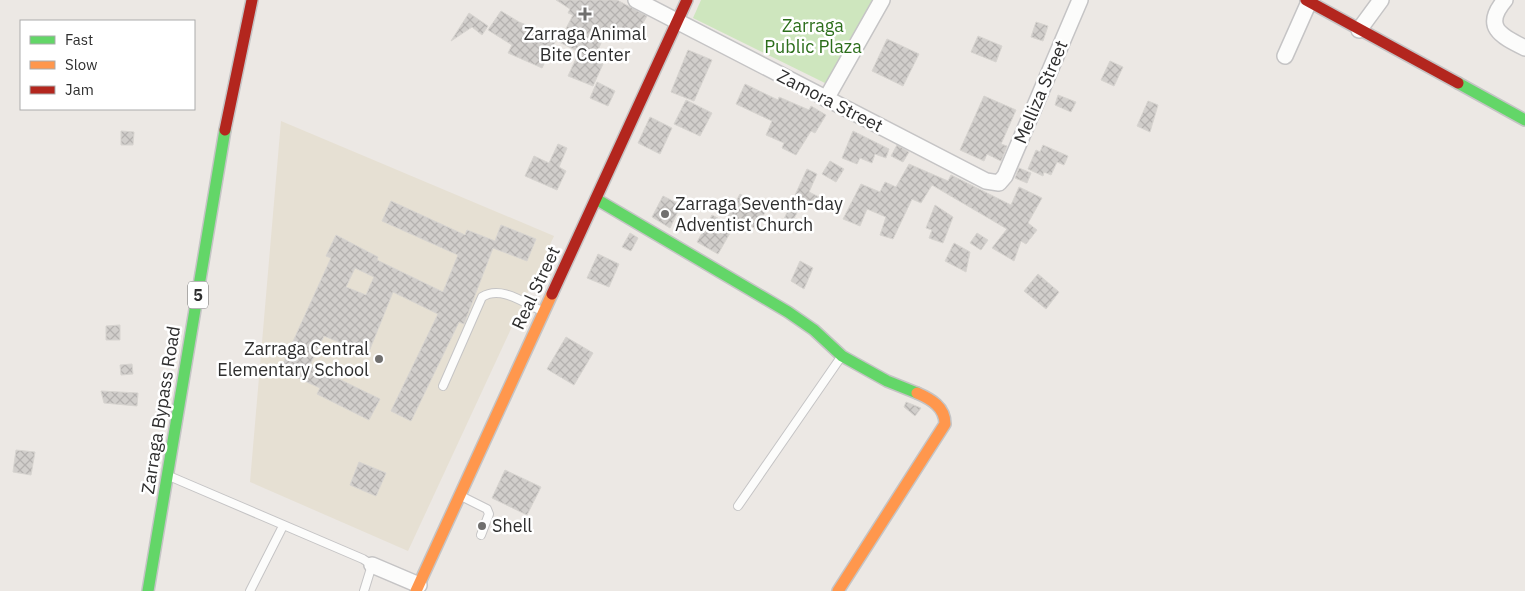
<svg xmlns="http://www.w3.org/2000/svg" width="1525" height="591" font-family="'IBM Plex Sans',sans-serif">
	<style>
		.education { fill: #e6e0d3 }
		.park { fill: #cee6be }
		.building { fill: url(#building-cross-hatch); stroke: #d7d4d0; fill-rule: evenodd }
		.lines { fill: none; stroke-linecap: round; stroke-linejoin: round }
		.lane-casing { stroke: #c5c4c5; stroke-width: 10 }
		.street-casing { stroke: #c5c4c5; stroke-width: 18 }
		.fast-casing { stroke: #c5c4c5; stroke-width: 14 }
		.slow-casing { stroke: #c5c4c5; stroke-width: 14 }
		.jam-casing { stroke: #c5c4c5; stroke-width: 14 }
		.lane { stroke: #fcfcfb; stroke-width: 8 }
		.street { stroke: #fcfcfb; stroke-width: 15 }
		.fast { stroke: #63d668; stroke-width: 11 }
		.slow { stroke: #ff974d; stroke-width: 11 }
		.jam { stroke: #b3261e; stroke-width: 11 }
		.poi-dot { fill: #706f6e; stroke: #fff; stroke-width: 2 }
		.labels { text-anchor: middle; stroke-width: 5; stroke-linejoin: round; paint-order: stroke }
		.shield { fill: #fff; stroke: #6d6d6d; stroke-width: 1 }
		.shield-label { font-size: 16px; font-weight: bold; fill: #2e2e2e }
		.park-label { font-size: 18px; fill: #2c6e1b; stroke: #fff }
		.poi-label { font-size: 18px; fill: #2e2e2e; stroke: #fff; text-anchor: start }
		.street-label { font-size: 18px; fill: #2e2e2e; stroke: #fff }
	</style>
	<defs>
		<pattern id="building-cross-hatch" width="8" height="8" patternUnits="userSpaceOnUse" patternTransform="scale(1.25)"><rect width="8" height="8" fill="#d1cecb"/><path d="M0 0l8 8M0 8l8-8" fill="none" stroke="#b4b1af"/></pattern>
	</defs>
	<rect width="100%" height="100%" fill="#ece8e4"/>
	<path class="education" d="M 281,121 L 554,236 L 408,551 L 250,482 Z"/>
	<path class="park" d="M 701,0 L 875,0 L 829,85 L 693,18 Z"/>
	<path class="building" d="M 556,0 L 617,0 L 647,16 L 635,37 L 620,29 L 615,38 L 605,33 L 594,60 L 603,64 L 593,86 L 568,76 L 579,52 L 559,42 L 573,15 L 568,13 L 570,9 Z
		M 501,11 L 519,22 L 557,38 L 542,68 L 508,53 L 512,45 L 488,30 Z
		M 469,13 L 488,26 L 482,35 L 472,27 L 451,41 Z
		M 1036,22 L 1048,26 L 1043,41 L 1031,37 Z
		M 978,36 L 1002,46 L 996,62 L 971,52 Z
		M 887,39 L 919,54 L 903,86 L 872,71 Z
		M 688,50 L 712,60 L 694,101 L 671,92 Z
		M 1110,61 L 1123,67 L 1114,86 L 1101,80 Z
		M 597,82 L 615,91 L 608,106 L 590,98 Z
		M 745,84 L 778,100 L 779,97 L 809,110 L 811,106 L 826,115 L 815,133 L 811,131 L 796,155 L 782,148 L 784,143 L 766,135 L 772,121 L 736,104 Z
		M 1058,95 L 1076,102 L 1071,112 L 1055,105 Z
		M 984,96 L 1016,110 L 1001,144 L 1007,146 L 1001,161 L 987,154 L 984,161 L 960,150 Z
		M 686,100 L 712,113 L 700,136 L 674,124 Z
		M 1148,101 L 1158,105 L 1150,132 L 1137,126 Z
		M 650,117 L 672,128 L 660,154 L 638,143 Z
		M 121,131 L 134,132 L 133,145 L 121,145 Z
		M 853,131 L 889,149 L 886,158 L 875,154 L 872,163 L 860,158 L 857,164 L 842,158 Z
		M 558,144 L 567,148 L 559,167 L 566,171 L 557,190 L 525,176 L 534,156 L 549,163 Z
		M 897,145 L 909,152 L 903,162 L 891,156 Z
		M 1043,145 L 1068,156 L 1064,165 L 1057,162 L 1051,175 L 1044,172 L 1043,176 L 1028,169 L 1036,150 L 1040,152 Z
		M 830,161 L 844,169 L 836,182 L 822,174 Z
		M 909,164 L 948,181 L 951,175 L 1011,205 L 1019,187 L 1042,198 L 1028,223 L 1037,230 L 1026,244 L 1021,241 L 1014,261 L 992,248 L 1007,229 L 932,185 L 921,203 L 912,199 L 893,239 L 880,235 L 886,217 L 867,209 L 860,226 L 843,219 L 861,184 L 880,192 L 885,182 L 896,187 Z
		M 1019,168 L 1031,173 L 1027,183 L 1015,178 Z
		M 807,169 L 817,174 L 809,192 L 823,199 L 817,209 L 803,202 L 792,222 L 784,219 Z
		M 740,194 L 767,209 L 756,229 L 738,219 L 718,254 L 697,242 L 712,215 L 725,222 Z
		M 663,196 L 681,205 L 670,228 L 652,217 Z
		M 391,201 L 465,235 L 467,230 L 495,241 L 501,225 L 536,239 L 527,261 L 493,248 L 464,324 L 459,322 L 411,421 L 391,411 L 438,314 L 393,292 L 368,354 L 324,336 L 310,365 L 380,399 L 369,420 L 317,394 L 320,388 L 280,370 L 331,258 L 326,256 L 336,235 L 378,257 L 377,260 L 443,292 L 458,255 L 382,221 ZM 355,268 L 374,277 L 366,295 L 346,287 Z
		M 935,205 L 953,217 L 943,243 L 929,238 L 932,230 L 926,228 Z
		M 630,233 L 638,238 L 631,251 L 622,247 Z
		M 977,233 L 988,240 L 981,250 L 970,243 Z
		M 954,243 L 970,252 L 966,272 L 945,261 Z
		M 598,254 L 619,264 L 609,287 L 587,278 Z
		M 800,261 L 813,268 L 804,289 L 791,281 Z
		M 1038,274 L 1059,292 L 1046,309 L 1024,291 Z
		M 120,325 L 120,340 L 106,340 L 106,326 Z
		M 566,337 L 593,353 L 574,385 L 547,369 Z
		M 132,364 L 133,374 L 121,375 L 120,365 Z
		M 101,391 L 138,393 L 137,406 L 104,403 Z
		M 906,402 L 921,408 L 915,416 L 904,407 Z
		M 16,450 L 35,452 L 31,475 L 13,472 Z
		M 359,462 L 386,473 L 376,496 L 350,485 Z
		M 505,470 L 541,487 L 527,515 L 492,498 Z"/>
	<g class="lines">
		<g class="lane-casing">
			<path id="lane" d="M 443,386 L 482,297 C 501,285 524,303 542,311
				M 169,476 L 363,559 L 372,565 L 364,591
				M 461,496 L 487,509 L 489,514 L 481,535
				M 738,506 L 841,357
				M 250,591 L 283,526"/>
		</g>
		<g class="street-casing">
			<path id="street" d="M 636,0 L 986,181 L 999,183 L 1005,176 L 1080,0
				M 1505,0 C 1482,27 1501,36 1525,48
				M 1359,30 L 1381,0
				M 1285,56 L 1309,2
				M 826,99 L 882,0
				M 372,565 L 419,585"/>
		</g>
		<g class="fast-casing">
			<path id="fast" d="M 1458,83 L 1525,120
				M 596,199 L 788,312 L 814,330 L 842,356 L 887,381 L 917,393
				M 148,591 L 225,130"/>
		</g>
		<g class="slow-casing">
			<path id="slow" d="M 416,591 L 552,294
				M 838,591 L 945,424 C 945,407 931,399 917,393"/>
		</g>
		<g class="jam-casing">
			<path id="jam" d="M 1306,0 L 1458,83
				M 225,130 L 252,0
				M 552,294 L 687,0"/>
		</g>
		<use href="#lane" class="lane"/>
		<use href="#street" class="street"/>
		<use href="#fast" class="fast"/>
		<use href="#slow" class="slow"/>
		<use href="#jam" class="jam"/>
	</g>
	<g class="poi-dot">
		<path d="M582.5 6.5h5v5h5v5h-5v5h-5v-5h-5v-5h5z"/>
		<circle cx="665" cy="214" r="5"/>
		<circle cx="379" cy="359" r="5"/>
		<circle cx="482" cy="526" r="5"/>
	</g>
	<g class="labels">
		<rect class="shield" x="188" y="281.5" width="20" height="27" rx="4"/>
		<g class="shield-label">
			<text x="198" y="301">5</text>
		</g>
		<g class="park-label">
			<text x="813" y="32">Zarraga<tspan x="813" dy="21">Public Plaza</tspan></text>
		</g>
		<g class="poi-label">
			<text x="585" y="40" text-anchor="middle">Zarraga Animal<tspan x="585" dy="21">Bite Center</tspan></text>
			<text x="675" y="210">Zarraga Seventh-day<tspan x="675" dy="21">Adventist Church</tspan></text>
			<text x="369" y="355" text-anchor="end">Zarraga Central<tspan x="369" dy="21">Elementary School</tspan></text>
			<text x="492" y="532">Shell</text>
		</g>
		<g class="street-label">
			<text transform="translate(1041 92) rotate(-67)" y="6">Melliza Street</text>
			<text transform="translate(830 101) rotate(27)" y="6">Zamora Street</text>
			<text transform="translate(536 288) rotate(-65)" y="6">Real Street</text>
			<text transform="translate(161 410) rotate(-81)" y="6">Zarraga Bypass Road</text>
		</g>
	</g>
	<rect x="20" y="20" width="175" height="90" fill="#ffffff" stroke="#ababab"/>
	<rect x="30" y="36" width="25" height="8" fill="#63d668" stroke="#ababab"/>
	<text x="65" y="45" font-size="15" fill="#2e2e2e">Fast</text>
	<rect x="30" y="61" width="25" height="8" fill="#ff974d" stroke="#ababab"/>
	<text x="65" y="70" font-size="15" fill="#2e2e2e">Slow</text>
	<rect x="30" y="86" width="25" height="8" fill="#b3261e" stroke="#ababab"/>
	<text x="65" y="95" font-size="15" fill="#2e2e2e">Jam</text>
</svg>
